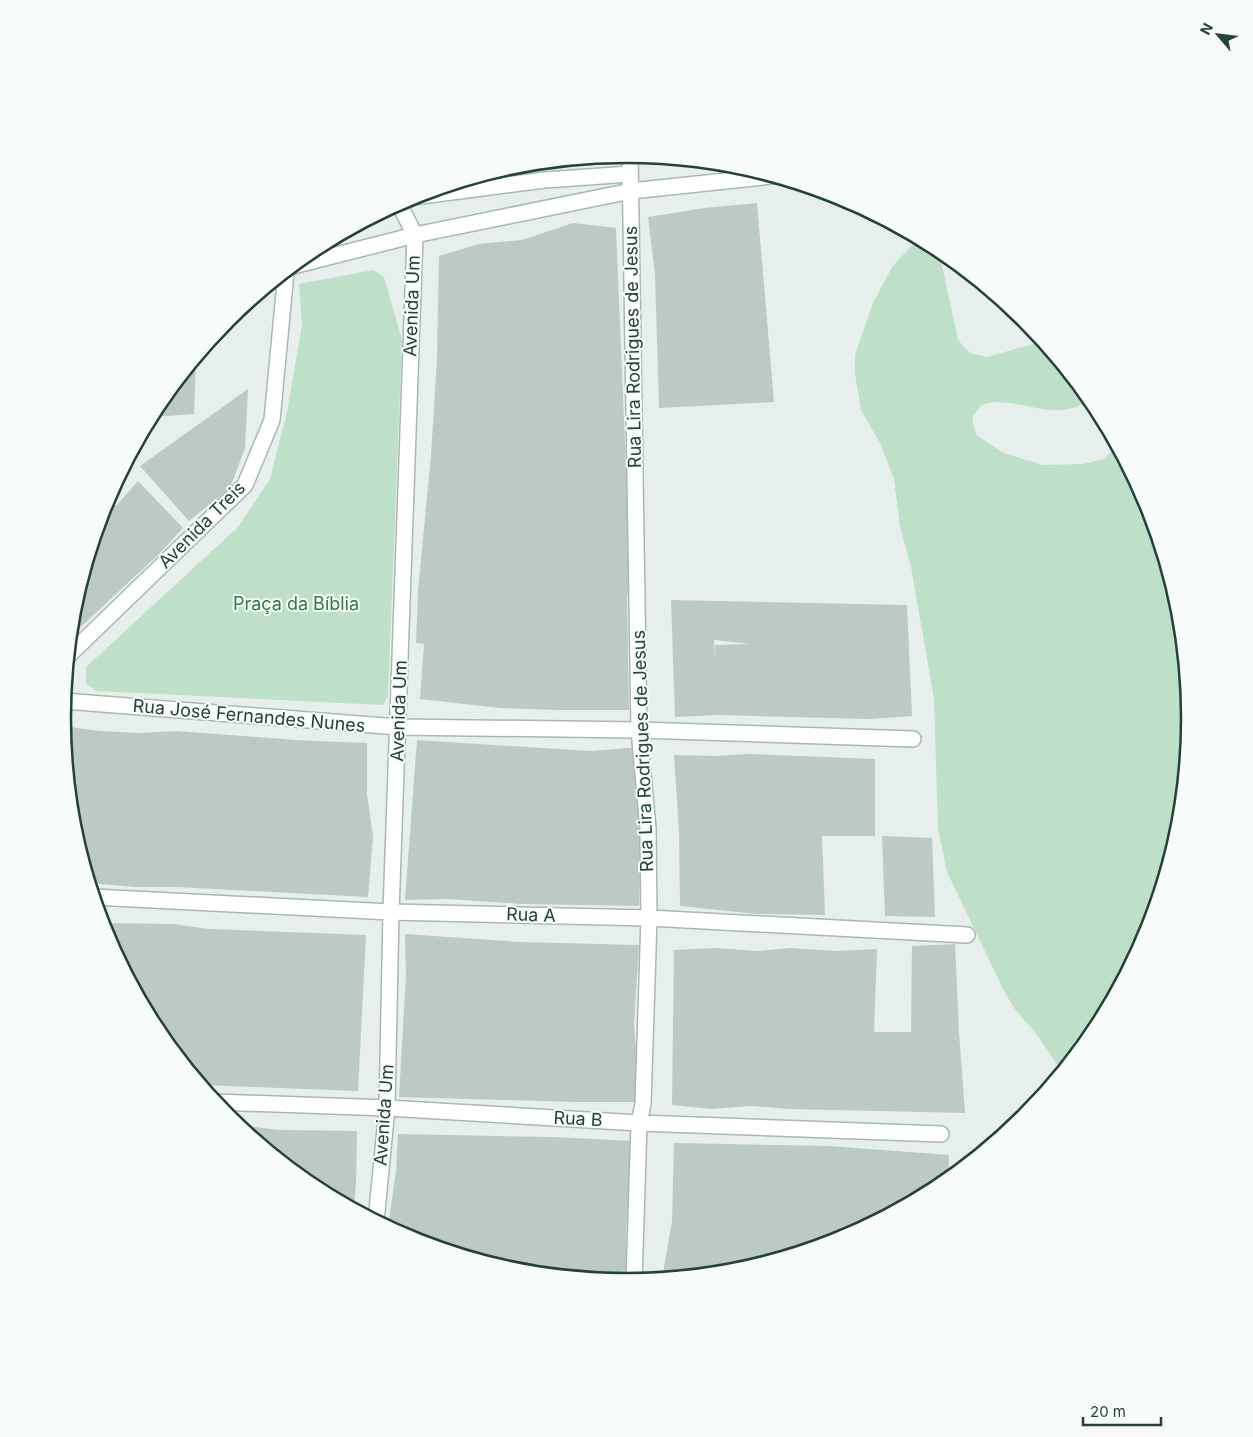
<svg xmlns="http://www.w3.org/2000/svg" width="1253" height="1437" font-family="Inter,sans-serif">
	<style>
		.green { fill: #bfe0c8 }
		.building { fill: #bbcac4; fill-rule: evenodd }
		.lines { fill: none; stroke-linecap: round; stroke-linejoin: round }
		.minor-casing { stroke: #a8b8b2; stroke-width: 18 }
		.tertiary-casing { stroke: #a8b8b2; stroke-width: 18 }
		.minor { stroke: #fff; stroke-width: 15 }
		.tertiary { stroke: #fff; stroke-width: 15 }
		.labels { text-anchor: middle; stroke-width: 4; stroke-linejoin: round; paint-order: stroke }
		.street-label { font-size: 18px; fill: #24423a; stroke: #f7fbf9 }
		.park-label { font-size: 18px; fill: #2d7a4b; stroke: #f7fbf9 }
		.rim { fill: none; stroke: #24423a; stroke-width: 2.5 }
	</style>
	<rect width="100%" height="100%" fill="#e6efeb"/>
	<path class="green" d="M 651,157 L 737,165 L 744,168 L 735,169 L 651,160 Z
		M 918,239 L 932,248 L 942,265 L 958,340 L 970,353 L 987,357 L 1043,341 L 1090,399 C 1063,421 1031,404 1000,402 C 994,401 987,404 981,405 L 972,418 L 976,435 L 1004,453 L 1043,465 L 1083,464 L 1103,459 L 1118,447 L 1148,503 L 1180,609 L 1190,719 L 1180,829 L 1147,935 L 1095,1032 L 1062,1072 L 1038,1036 L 1014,1008 L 1004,991 L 947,872 L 938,829 L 934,699 L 911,567 L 900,526 L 894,479 L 880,443 L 861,410 L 855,374 L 855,355 L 873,303 L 892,267 Z
		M 373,270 L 384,277 L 402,340 L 388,695 L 383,705 L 97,691 L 86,684 L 86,667 L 238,527 L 270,479 L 287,412 L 302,325 L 299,284 Z"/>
	<path class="building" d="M 757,203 L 774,402 L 659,408 L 655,275 L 648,217 L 705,208 Z
		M 573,223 L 616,228 L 628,517 L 637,594 L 627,594 L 629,710 L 556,710 L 500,708 L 420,699 L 424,644 L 416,643 L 418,591 L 431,455 L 437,359 L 439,256 L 479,244 L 522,240 Z
		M 196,359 L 194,414 L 151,417 L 158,405 Z
		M 248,389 L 245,448 L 230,488 L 189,521 L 140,466 Z
		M 138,481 L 183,528 L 159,554 L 71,636 L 73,608 L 106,502 L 108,497 L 116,506 Z
		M 671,600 L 907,605 L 912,716 L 870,719 L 718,715 L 675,717 ZM 714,640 L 750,644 L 715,645 L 715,659 Z
		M 63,726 L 99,731 L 140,733 L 177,731 L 295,740 L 367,743 L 367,794 L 373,836 L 368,897 L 175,887 L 134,887 L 90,883 L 73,828 Z
		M 417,740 L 591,751 L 639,747 L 641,827 L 639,906 L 522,904 L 448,899 L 405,900 Z
		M 750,754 L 875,759 L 875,836 L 822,836 L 825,915 L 756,914 L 680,906 L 679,831 L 674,755 L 717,756 Z
		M 882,836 L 932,838 L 935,917 L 885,916 Z
		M 102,923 L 173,924 L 209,929 L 366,935 L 358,1091 L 201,1085 L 157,1032 L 105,934 Z
		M 405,934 L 520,942 L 639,945 L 634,1024 L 640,1102 L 576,1102 L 399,1097 L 406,975 Z
		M 955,944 L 959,1032 L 965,1113 L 789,1109 L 751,1106 L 712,1109 L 672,1105 L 674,950 L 716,948 L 757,951 L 790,948 L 836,951 L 877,949 L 874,1032 L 911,1032 L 912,946 Z
		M 237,1125 L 280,1130 L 357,1131 L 356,1183 L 354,1209 L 313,1187 Z
		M 398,1134 L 552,1137 L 633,1141 L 626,1230 L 626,1282 L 516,1272 L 410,1239 L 388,1227 L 396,1171 Z
		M 674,1143 L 829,1146 L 949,1155 L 948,1181 L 940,1188 L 842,1240 L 736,1272 L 662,1279 L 672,1221 Z"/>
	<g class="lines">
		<g class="minor-casing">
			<path id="minor" d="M 630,155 L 639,730 L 648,828 L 649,918 L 643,1104 L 639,1123 L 634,1282
				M 69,655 L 245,485 L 272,420 L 286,272
				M 64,701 L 398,727 L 639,730 L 913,739
				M 94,897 L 391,912 L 649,918 L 967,935
				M 216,1102 L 387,1108 L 639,1123 L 941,1134
				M 376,1221 L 387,1108 L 391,912 L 415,235 L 399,204"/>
		</g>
		<g class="tertiary-casing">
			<path id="tertiary" d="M 413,197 L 545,180 L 630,174
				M 293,266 L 415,235 L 631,191 L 772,176"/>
		</g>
		<use href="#minor" class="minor"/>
		<use href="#tertiary" class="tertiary"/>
	</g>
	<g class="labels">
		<g class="street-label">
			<text transform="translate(412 306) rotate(-88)" y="6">Avenida Um</text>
			<text transform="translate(633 347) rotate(-91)" y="6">Rua Lira Rodrigues de Jesus</text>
			<text transform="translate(202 525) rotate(-45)" y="6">Avenida Treis</text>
			<text transform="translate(399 711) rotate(-88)" y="6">Avenida Um</text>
			<text transform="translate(249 716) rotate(5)" y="6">Rua José Fernandes Nunes</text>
			<text transform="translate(643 751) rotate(-92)" y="6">Rua Lira Rodrigues de Jesus</text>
			<text transform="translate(531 915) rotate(2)" y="6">Rua A</text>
			<text transform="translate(384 1115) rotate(-86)" y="6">Avenida Um</text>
			<text transform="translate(578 1119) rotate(3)" y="6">Rua B</text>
		</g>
		<g class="park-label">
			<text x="296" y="610">Praça da Bíblia</text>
		</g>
	</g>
	<path d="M0 0H1253V1437H0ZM71 718a555 555 0 1 1 1110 0a555 555 0 1 1-1110 0Z" fill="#f7fbf9" fill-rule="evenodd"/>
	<path class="rim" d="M71 718a555 555 0 1 1 1110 0a555 555 0 1 1-1110 0Z"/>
	<g transform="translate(1218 35) rotate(298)" stroke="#f7fbf9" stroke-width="4" paint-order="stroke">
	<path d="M0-4L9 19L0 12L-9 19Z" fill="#24423a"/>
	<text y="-8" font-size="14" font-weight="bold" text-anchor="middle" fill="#24423a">N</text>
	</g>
	<path d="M1083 1417v8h78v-8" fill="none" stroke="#24423a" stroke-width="2.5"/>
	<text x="1090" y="1417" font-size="15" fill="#24423a" stroke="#f7fbf9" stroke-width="4" paint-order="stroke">20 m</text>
</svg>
